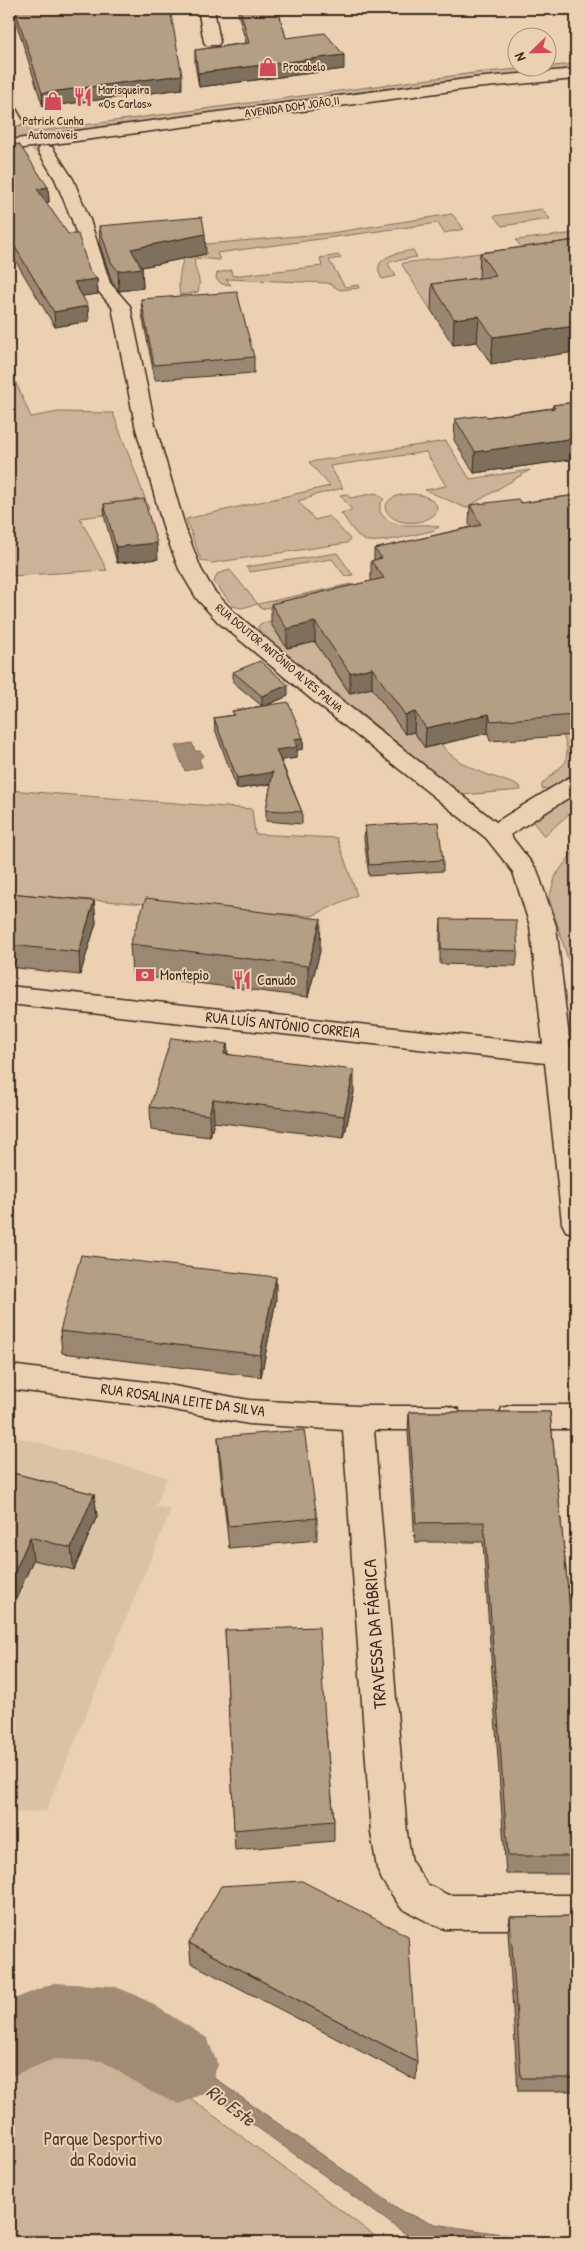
<svg xmlns="http://www.w3.org/2000/svg" width="585" height="2251" font-family="'Patrick Hand',sans-serif">
	<style>
		.built { fill: #dac2a4 }
		.green { fill: #cbb397; stroke: #836e5a }
		.water { fill: #a18b74; stroke: #786452 }
		.lines { fill: none; stroke-linecap: round; stroke-linejoin: round }
		.river { fill: #a18b74; fill-rule: evenodd }
		.minor-tunnel { stroke: #c8b094; stroke-width: 18; stroke-dasharray: 18 9; stroke-linecap: butt }
		.minor-casing { stroke: #3b2a1e; stroke-width: 3 }
		.major-casing { stroke: #3b2a1e; stroke-width: 3 }
		.minor { fill: #ebd1b2; fill-rule: evenodd }
		.major { fill: #ebd1b2; fill-rule: evenodd }
		.wall { fill: #9b8872; stroke: #3b2a1e }
		.shaded-wall { fill: #7e6f5c; stroke: #3b2a1e }
		.building { fill: #b49e84; stroke: #3b2a1e }
		.labels { text-anchor: middle; stroke-width: 4; stroke-linejoin: round; paint-order: stroke }
		.far-poi-label { font-size: 12px; fill: #3b2a1e; stroke: #ebd1b2; text-anchor: start }
		.far-street-label { font-size: 12px; fill: #3b2a1e; stroke: #ebd1b2 }
		.poi-label { font-size: 15px; fill: #3b2a1e; stroke: #ebd1b2; text-anchor: start }
		.street-label { font-size: 15px; fill: #3b2a1e; stroke: #ebd1b2 }
		.near-street-label { font-size: 18px; fill: #3b2a1e; stroke: #ebd1b2 }
		.near-park-label { font-size: 18px; fill: #513f30; stroke: #ebd1b2 }
		.near-water-label { font-size: 19px; font-style: italic; fill: #4f3d2f; stroke: #ebd1b2 }
	</style>
	<rect width="100%" height="100%" fill="#ebd1b2"/>
	<filter id="ink" filterUnits="userSpaceOnUse"><feTurbulence type="fractalNoise" baseFrequency=".02" numOctaves="2"/><feDisplacementMap in="SourceGraphic" scale="10" xChannelSelector="R" yChannelSelector="G"/><feConvolveMatrix kernelMatrix="1 2 1 2 8 2 1 2 1" color-interpolation-filters="sRGB"/></filter>
	<g filter="url(#ink)">
		<path class="built" d="M 9,1435 L 167,1477 L 156,1506 L 171,1510 L 46,1811 L 9,1813 Z"/>
		<path class="green" d="M 576,64 L 576,70 L 479,79 L 9,142 L 9,135 L 474,73 Z
			M 542,209 L 550,219 L 502,226 L 494,216 Z
			M 452,214 L 464,229 L 444,233 L 438,223 L 217,253 L 220,260 L 195,258 C 192,271 203,276 198,292 L 180,295 C 176,275 184,265 185,246 L 331,233 Z
			M 576,233 L 576,266 L 538,271 L 516,240 Z
			M 413,250 L 417,257 L 390,262 L 388,264 L 396,276 L 382,279 C 369,257 397,253 413,250 Z
			M 480,253 L 496,276 L 519,299 L 431,310 L 402,265 L 403,263 Z
			M 339,255 L 341,258 L 329,260 L 345,287 L 358,285 L 359,288 L 340,290 L 328,283 L 226,279 L 231,285 L 222,284 L 216,279 L 217,273 L 231,270 L 232,276 L 322,266 L 320,258 Z
			M 9,367 L 31,417 L 58,412 L 113,413 L 149,509 L 80,518 L 107,570 L 9,576 Z
			M 446,441 L 470,479 L 530,470 L 466,508 L 425,490 L 446,486 L 426,452 L 330,466 L 343,488 L 311,496 L 312,497 L 298,501 L 315,520 L 329,516 L 350,539 L 347,543 L 212,563 L 201,560 L 186,519 L 330,486 L 309,462 Z
			M 376,493 L 384,499 L 380,504 L 380,512 C 394,534 420,520 439,527 L 432,531 C 416,534 378,545 364,540 C 355,536 347,520 341,513 L 352,510 L 340,495 L 347,494 L 350,498 Z
			M 408,494 C 420,494 430,496 437,506 L 436,513 C 424,526 392,527 385,508 C 388,497 398,495 408,494 Z
			M 337,553 L 353,575 L 345,576 L 332,559 L 250,572 L 246,567 Z
			M 230,570 L 258,604 L 351,584 L 354,588 L 261,609 L 258,604 L 241,608 L 233,606 L 214,582 L 217,574 Z
			M 269,621 L 280,637 L 315,642 L 349,693 L 372,688 L 405,734 L 414,732 L 425,748 L 441,744 C 458,768 493,776 520,786 L 521,790 L 462,795 L 261,633 L 258,627 L 260,624 Z
			M 576,725 L 576,780 L 565,787 L 542,789 L 542,784 L 566,762 L 567,748 L 561,726 Z
			M 576,789 L 576,808 L 544,836 L 530,818 Z
			M 9,790 L 252,809 L 255,834 L 337,838 L 357,895 L 312,916 L 9,894 Z
			M 576,848 L 576,985 L 549,898 L 556,875 Z
			M 59,2037 L 115,2042 L 383,2242 L 9,2242 L 9,2052 Z"/>
		<path class="water" d="M 192,743 L 195,751 L 200,751 L 204,755 L 199,759 L 202,767 L 185,771 L 175,746 Z
			M 47,2002 L 107,2005 L 159,2039 L 403,2212 L 435,2224 L 555,2242 L 417,2242 L 113,2024 L 54,2021 L 9,2039 L 9,2013 Z"/>
		<g class="lines">
			<path class="river" d="M 54,1983 L 113,1986 L 141,1997 L 207,2038 L 218,2065 L 207,2092 L 179,2104 L 151,2092 L 102,2061 L 54,2059 L 9,2077 L 9,2001 Z"/>
			<path class="minor-tunnel" d="M 15,121 L 46,151"/>
			<g class="minor-casing">
				<path id="minor" d="M 198,9 L 214,9 L 220,42 L 218,45 L 206,45 L 204,42 Z
					M 9,105 L 15,107 L 23,121 L 21,125 L 15,126 L 9,124 Z
					M 46,146 L 52,147 L 73,179 L 90,220 L 110,283 L 130,306 L 155,425 L 186,530 L 201,569 L 214,591 L 234,612 L 332,693 L 496,822 L 568,778 L 576,776 L 576,793 L 510,835 L 537,870 L 556,926 L 570,1047 L 576,1048 L 576,1066 L 572,1066 L 576,1103 L 576,1234 L 566,1231 L 562,1223 L 545,1063 L 9,1004 L 9,986 L 543,1044 L 530,926 L 513,872 L 486,838 L 316,703 L 218,622 L 197,599 L 179,569 L 164,530 L 135,425 L 112,307 L 92,284 L 72,220 L 55,179 L 38,151 L 40,147 Z
					M 9,1365 L 163,1384 L 249,1400 L 358,1406 L 447,1406 L 458,1409 L 462,1418 L 458,1427 L 447,1430 L 374,1430 L 407,1833 L 412,1862 L 427,1884 L 448,1895 L 576,1895 L 576,1929 L 445,1929 L 432,1924 L 401,1908 L 382,1880 L 377,1868 L 371,1833 L 343,1430 L 249,1424 L 163,1408 L 9,1389 Z
					M 513,1405 L 576,1405 L 576,1429 L 513,1429 L 502,1426 L 498,1417 L 502,1408 Z"/>
			</g>
			<g class="major-casing">
				<path id="major" d="M 576,69 L 576,79 L 474,88 L 9,150 L 9,140 L 474,78 Z"/>
			</g>
			<use href="#minor" class="minor"/>
			<use href="#major" class="major"/>
		</g>
		<path class="wall" d="M 15,9 L 182,89 L 43,107 L 16,22 Z
			M 237,9 L 278,9 L 286,38 L 344,69 L 199,87 L 195,64 L 195,50 L 246,43 Z
			M 9,146 L 48,187 L 49,202 L 46,202 L 89,270 L 97,279 L 98,294 L 82,296 L 89,321 L 55,327 L 9,250 Z
			M 99,226 L 206,254 L 142,267 L 143,288 L 119,291 L 112,282 L 100,246 Z
			M 576,240 L 491,364 L 477,342 L 453,345 L 431,310 L 432,284 L 479,278 L 480,253 Z
			M 141,299 L 254,357 L 254,373 L 155,380 L 142,314 Z
			M 576,402 L 576,459 L 474,473 L 454,440 L 455,419 L 487,417 L 552,408 L 553,405 Z
			M 576,495 L 576,735 L 490,741 L 488,733 L 425,748 L 414,732 L 405,734 L 372,688 L 350,693 L 315,642 L 287,648 L 271,624 L 271,604 L 372,581 L 371,580 L 371,561 L 374,560 L 374,549 L 471,527 L 469,524 L 470,505 L 521,503 Z
			M 104,504 L 158,559 L 117,563 L 105,519 Z
			M 233,672 L 288,696 L 265,706 L 303,738 L 303,749 L 297,750 L 297,758 L 281,760 L 302,812 L 302,824 L 266,821 L 266,810 L 271,784 L 237,789 L 215,729 L 214,718 L 233,715 L 232,711 L 262,706 L 233,682 Z
			M 365,826 L 443,860 L 443,871 L 369,876 L 364,838 Z
			M 9,893 L 94,901 L 96,923 L 80,975 L 9,967 Z
			M 441,919 L 518,951 L 516,966 L 440,964 L 440,934 Z
			M 130,944 L 320,951 L 308,997 L 132,975 Z
			M 227,1044 L 228,1054 L 354,1092 L 344,1138 L 214,1122 L 210,1137 L 151,1130 L 150,1107 Z
			M 276,1300 L 261,1377 L 62,1353 L 60,1331 Z
			M 409,1412 L 550,1412 L 576,1670 L 576,1874 L 506,1874 L 483,1542 L 415,1542 L 408,1432 Z
			M 218,1437 L 317,1518 L 317,1540 L 229,1548 L 219,1459 Z
			M 9,1472 L 94,1494 L 97,1516 L 74,1570 L 33,1560 L 9,1615 Z
			M 225,1630 L 325,1721 L 334,1821 L 334,1841 L 235,1850 Z
			M 576,1916 L 576,2091 L 518,2091 L 508,1931 L 510,1917 Z
			M 189,1943 L 417,2062 L 416,2080 L 191,1963 Z"/>
		<path class="shaded-wall" d="M 344,55 L 344,69 L 199,87 L 198,73 Z
			M 182,75 L 182,89 L 43,107 L 42,93 Z
			M 48,187 L 49,202 L 38,203 L 37,189 Z
			M 205,234 L 206,254 L 137,268 L 142,268 L 143,288 L 119,291 L 118,271 L 131,249 Z
			M 97,279 L 98,294 L 75,297 L 74,282 Z
			M 88,306 L 89,321 L 55,327 L 54,312 Z
			M 479,316 L 477,342 L 453,345 L 454,319 Z
			M 576,326 L 576,352 L 491,364 L 493,337 Z
			M 576,438 L 576,459 L 474,473 L 475,452 Z
			M 157,543 L 158,559 L 117,563 L 116,547 Z
			M 315,622 L 315,642 L 287,648 L 287,629 Z
			M 372,668 L 372,688 L 350,693 L 350,673 Z
			M 288,685 L 288,696 L 262,707 L 262,696 Z
			M 415,712 L 414,732 L 405,734 L 405,715 Z
			M 489,714 L 488,733 L 425,748 L 426,728 Z
			M 303,738 L 303,749 L 297,750 L 297,758 L 276,761 L 276,750 L 294,739 Z
			M 273,772 L 274,783 L 237,789 L 237,778 Z
			M 94,901 L 96,923 L 80,975 L 79,952 Z
			M 321,919 L 320,951 L 308,997 L 308,966 Z
			M 227,1044 L 228,1067 L 224,1054 Z
			M 354,1070 L 354,1092 L 344,1138 L 344,1116 Z
			M 213,1099 L 214,1122 L 210,1137 L 209,1115 Z
			M 276,1277 L 276,1300 L 261,1377 L 260,1355 Z
			M 94,1494 L 97,1516 L 74,1570 L 71,1548 Z
			M 30,1537 L 33,1560 L 9,1615 L 9,1585 Z"/>
		<path class="building" d="M 15,9 L 170,9 L 182,75 L 42,93 Z
			M 240,9 L 278,9 L 286,38 L 325,33 L 344,55 L 198,73 L 195,50 L 249,43 Z
			M 19,144 L 48,187 L 37,189 L 68,234 L 78,234 L 89,270 L 97,279 L 74,282 L 88,306 L 54,312 L 9,237 L 9,233 L 11,232 L 9,228 L 9,146 Z
			M 202,217 L 205,234 L 131,249 L 142,268 L 118,271 L 111,262 L 99,226 Z
			M 576,240 L 576,326 L 493,337 L 479,316 L 454,319 L 432,284 L 496,276 L 480,253 Z
			M 237,292 L 254,357 L 154,365 L 141,299 Z
			M 576,402 L 576,438 L 475,452 L 455,419 L 485,415 L 487,417 L 555,408 L 553,405 Z
			M 576,495 L 576,715 L 491,721 L 489,714 L 426,728 L 415,712 L 405,715 L 372,668 L 350,673 L 315,622 L 287,629 L 271,604 L 384,578 L 371,561 L 382,558 L 374,549 L 481,525 L 470,505 L 518,499 L 521,503 Z
			M 144,499 L 157,543 L 116,547 L 104,504 Z
			M 260,661 L 288,685 L 262,696 L 233,672 Z
			M 288,702 L 303,738 L 294,739 L 297,747 L 276,750 L 302,812 L 266,810 L 273,772 L 237,778 L 214,718 L 234,715 L 232,711 Z
			M 438,822 L 443,860 L 369,865 L 365,826 Z
			M 9,893 L 94,901 L 79,952 L 9,945 Z
			M 146,898 L 321,919 L 308,966 L 130,944 Z
			M 441,919 L 516,920 L 518,951 L 441,949 Z
			M 171,1038 L 227,1044 L 224,1054 L 354,1070 L 344,1116 L 213,1099 L 209,1115 L 150,1107 Z
			M 81,1255 L 276,1277 L 260,1355 L 60,1331 Z
			M 409,1412 L 550,1412 L 576,1670 L 576,1856 L 508,1856 L 484,1522 L 416,1523 Z
			M 304,1430 L 317,1518 L 228,1526 L 218,1437 Z
			M 9,1472 L 94,1494 L 71,1548 L 30,1537 L 9,1585 Z
			M 319,1627 L 325,1721 L 334,1821 L 234,1830 L 225,1630 Z
			M 302,1881 L 408,1936 L 417,2062 L 189,1943 L 221,1886 Z
			M 576,1916 L 576,2078 L 521,2078 L 510,1917 Z"/>
	</g>
	<defs>
		<g id="shop-bare" transform="scale(1.5)"><path d="M-5-2.5h2.3a2.7 3.5 0 0 1 5.4 0H5L5.5 6h-11ZM-1.5-2.5h3a1.5 2.3 0 0 0-3 0Z" fill="#d1495b" stroke="#ebd1b2" stroke-width="2.5" paint-order="stroke"/></g>
		<g id="restaurant-bare" transform="scale(1.5)"><path d="M-5-6h1v4h1v-4h1v4h1v-4h1v5L-1.5 .5V6h-2V.5L-5-1ZM5-6V6H3V1.5H1.5Q1.5-4 5-6Z" fill="#d1495b" stroke="#ebd1b2" stroke-width="2.5" paint-order="stroke"/></g>
		<g id="bank-bare" transform="scale(1.5)"><path d="M-6-4H6V4H-6ZM0-2.3a2.3 2.3 0 1 0 0 4.6a2.3 2.3 0 1 0 0-4.6Z" fill="#d1495b" stroke="#ebd1b2" stroke-width="2.5" paint-order="stroke"/></g>
	</defs>
	<g fill-rule="evenodd">
		<use href="#shop-bare" x="268" y="67"/>
		<use href="#restaurant-bare" x="83" y="97"/>
		<use href="#shop-bare" x="53" y="101"/>
		<use href="#bank-bare" x="145" y="975"/>
		<use href="#restaurant-bare" x="242" y="980"/>
	</g>
	<g class="labels">
		<g class="far-poi-label">
			<text x="283" y="71">Procabelo</text>
			<text x="98" y="94">Marisqueira<tspan x="98" dy="14">«Os Carlos»</tspan></text>
			<text x="53" y="125" text-anchor="middle">Patrick Cunha<tspan x="53" dy="14">Automóveis</tspan></text>
		</g>
		<g class="far-street-label">
			<text transform="translate(292 107) rotate(-8)" y="4">AVENIDA DOM JOÃO II</text>
			<text transform="translate(279 658) rotate(40)" y="4">RUA DOUTOR ANTÓNIO ALVES PALHA</text>
		</g>
		<g class="poi-label">
			<text x="160" y="980">Montepio</text>
			<text x="257" y="985">Canudo</text>
		</g>
		<g class="street-label">
			<text transform="translate(283 1025) rotate(6)" y="5">RUA LUÍS ANTÓNIO CORREIA</text>
			<text transform="translate(183 1400) rotate(8)" y="5">RUA ROSALINA LEITE DA SILVA</text>
		</g>
		<g class="near-street-label">
			<text transform="translate(375 1634) rotate(-94)" y="6">TRAVESSA DA FÁBRICA</text>
		</g>
		<g class="near-park-label">
			<text x="103" y="2145">Parque Desportivo<tspan x="103" dy="21">da Rodovia</tspan></text>
		</g>
		<g class="near-water-label">
			<text transform="translate(231 2105) rotate(37)" y="7">Rio Este</text>
		</g>
	</g>
	<rect width="585" height="2251" fill="none" stroke="#ebd1b2" stroke-width="30"/>
	<rect x="15" y="15" width="555" height="2221" fill="none" stroke="#3b2a1e" stroke-width="2" filter="url(#ink)"/>
	<g transform="translate(532 52) rotate(247)"><circle r="24" fill="#ebd1b2" stroke="#a58e77"/>
	<path d="M0-4L9 19L0 12L-9 19Z" fill="#d1495b"/>
	<text y="-8" font-size="14" font-weight="bold" text-anchor="middle" fill="#3b2a1e">N</text>
	</g>
</svg>
